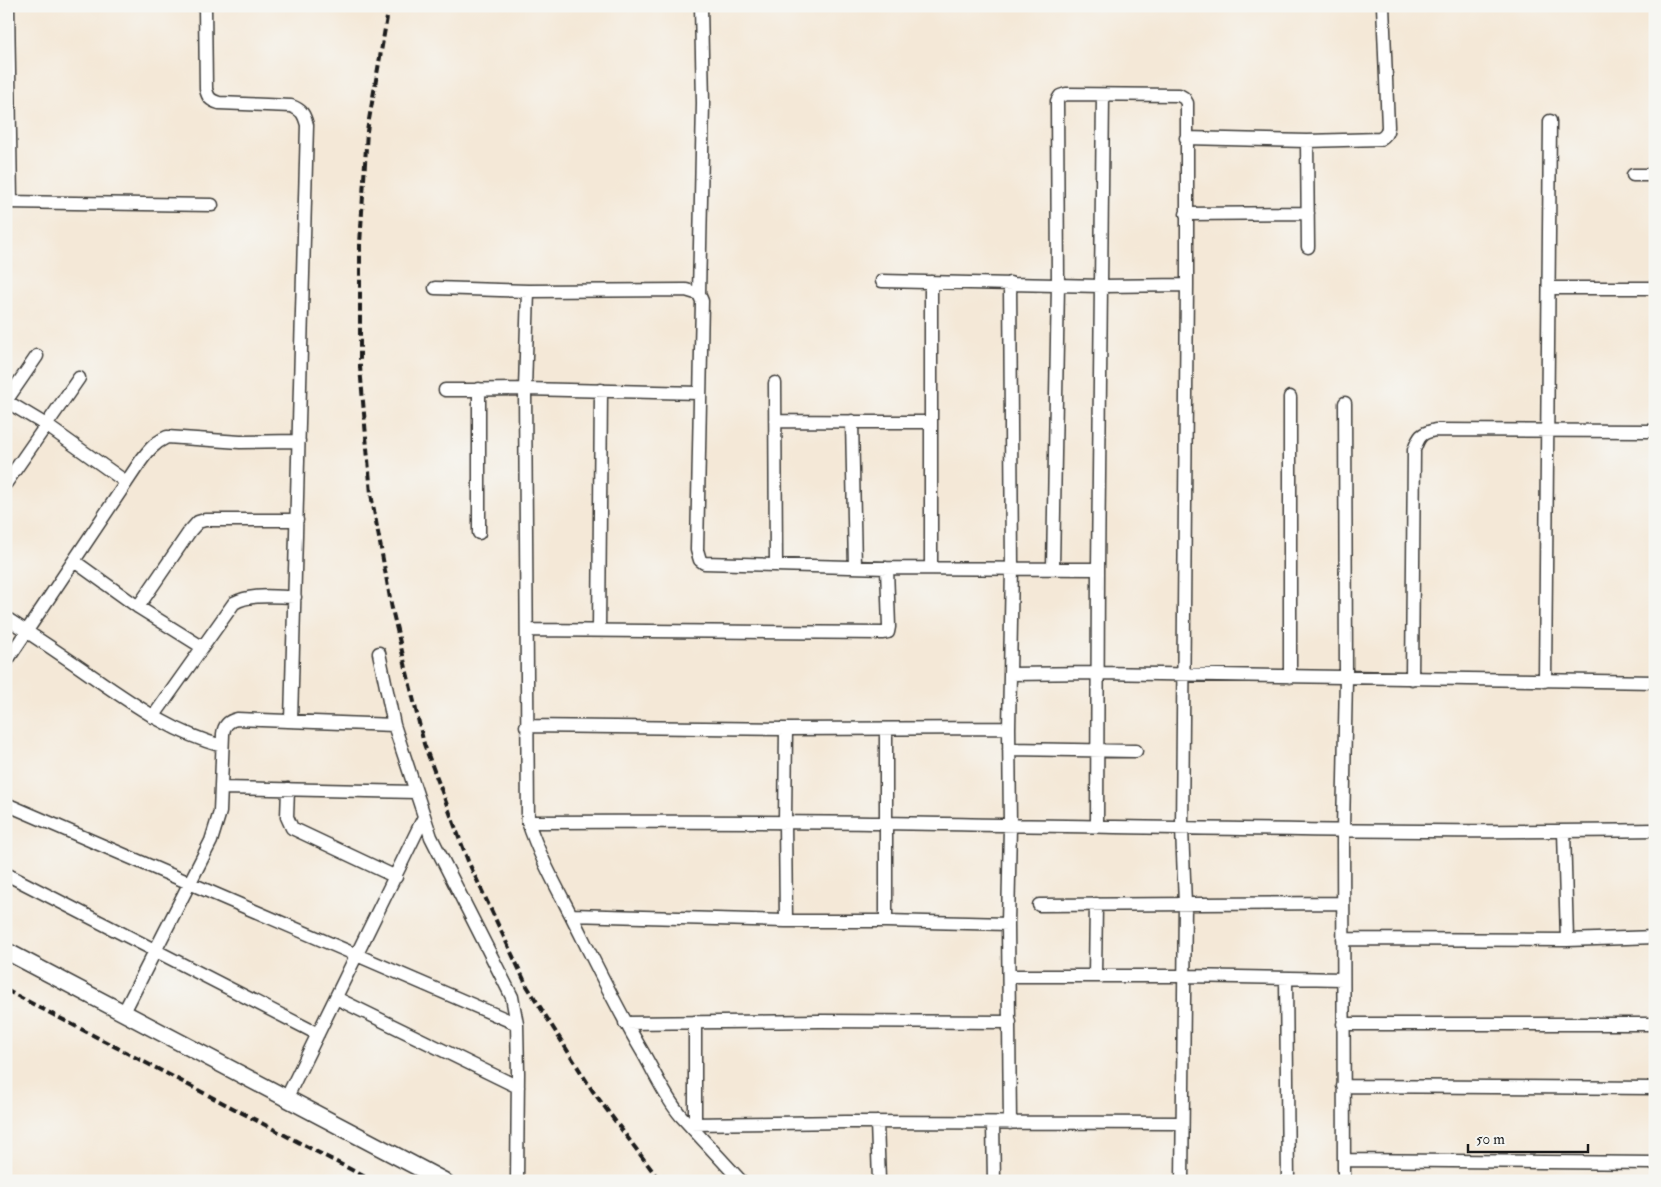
<svg xmlns="http://www.w3.org/2000/svg" width="1661" height="1187" font-family="'IM FELL Double Pica',serif">
	<style>
		.lines { fill: none; stroke-linecap: round; stroke-linejoin: round }
		.minor-casing { stroke: #3c3b38; stroke-width: 15 }
		.tertiary-casing { stroke: #3c3b38; stroke-width: 19 }
		.minor { stroke: #fff; stroke-width: 12 }
		.tertiary { stroke: #fff; stroke-width: 16 }
		.rail { stroke: #1c1c1c; stroke-width: 4; stroke-dasharray: 8 4; stroke-linecap: butt }
	</style>
	<rect width="100%" height="100%" fill="#f6f6f2"/>
	<filter id="ink" filterUnits="userSpaceOnUse"><feTurbulence type="fractalNoise" baseFrequency=".02" numOctaves="2"/><feDisplacementMap in="SourceGraphic" scale="10" xChannelSelector="R" yChannelSelector="G"/><feConvolveMatrix kernelMatrix="1 2 1 2 8 2 1 2 1" color-interpolation-filters="sRGB"/></filter>
	<filter id="wash" filterUnits="userSpaceOnUse"><feTurbulence type="fractalNoise" baseFrequency=".0096" numOctaves="4" result="noise"/><feDisplacementMap in="SourceGraphic" scale="20" xChannelSelector="R" yChannelSelector="G"/><feGaussianBlur stdDeviation="1.12" result="paint"/><feColorMatrix in="noise" values="0 0 0 0 0 0 0 0 0 0 0 0 0 0 0 0 0 1.4 0 .05"/><feComposite in="paint" operator="in"/></filter>
	<g filter="url(#wash)">
		<rect width="100%" height="100%" fill="#f4e8d7"/>
	</g>
	<g filter="url(#ink)">
		<g class="lines">
			<g class="minor-casing">
				<path id="minor" d="M 8,6 L 11,202
					M 205,6 L 206,89 C 208,98 210,100 219,103 L 291,106 C 302,110 304,114 307,125 L 291,721
					M 701,6 L 703,103 L 699,294 L 702,301 L 697,550 L 700,560 L 704,563 L 887,568 L 1098,569
					M 1186,138 L 1307,141 L 1380,139 C 1385,136 1387,134 1388,127 L 1383,6
					M 1307,141 L 1308,247
					M 1633,175 L 1655,175
					M 6,202 L 212,205
					M 1186,214 L 1308,213
					M 882,281 L 1101,286 L 1187,285
					M 931,282 L 931,567
					M 1010,283 L 1012,567 L 1009,728 L 1010,826 L 1008,924 L 1010,1123
					M 435,288 L 528,291 L 686,290 L 699,294
					M 1549,288 L 1655,288
					M 528,291 L 525,389 L 528,822 C 539,855 555,884 571,915 C 594,961 616,1007 642,1051 C 655,1073 664,1096 681,1116 L 741,1181
					M 37,356 L 6,401 L 46,425 L 126,482
					M 775,383 L 776,564
					M 479,389 L 479,533
					M 445,390 L 525,389 L 699,393
					M 1290,397 L 1290,677
					M 776,421 L 931,422
					M 852,421 L 855,567
					M 6,483 L 79,378
					M 74,561 L 138,607 L 202,647
					M 1053,568 L 1058,284 L 1057,101 L 1060,96 L 1066,94 L 1179,95 L 1184,98 L 1187,103 L 1187,285 L 1182,829 L 1185,904 L 1182,1181
					M 138,607 L 190,531 L 198,522 L 205,520 L 297,520
					M 6,618 C 37,638 68,659 98,680 C 139,708 174,733 222,746
					M 527,630 L 883,633 L 888,632 L 889,627 L 887,568
					M 599,631 L 601,390
					M 379,653 L 394,725 L 431,837 L 512,997 L 517,1024 L 518,1073 L 517,1181
					M 6,662 L 140,462 C 148,451 154,443 167,437 L 240,442 L 299,441
					M 1010,674 L 1098,673 L 1655,682
					M 1412,679 L 1414,450 C 1419,436 1421,433 1435,430 L 1655,431
					M 1545,681 L 1550,121
					M 153,717 L 234,603 C 251,593 276,597 295,597
					M 526,726 L 786,729 L 1009,728
					M 1009,749 L 1136,751
					M 221,788 L 416,792
					M 288,789 L 287,817 L 292,828 L 396,877
					M 6,804 L 517,1024
					M 528,822 C 647,822 765,821 884,823 C 1141,827 1398,834 1655,830
					M 1097,827 L 1098,569 L 1103,95
					M 1564,831 L 1567,940
					M 6,874 L 318,1034
					M 1039,905 L 1343,903
					M 571,915 L 786,921 L 886,921 L 1008,924
					M 786,921 L 785,822 L 786,729
					M 886,921 L 886,729
					M 1343,939 L 1567,940 L 1655,937
					M 1009,976 L 1184,976 L 1343,979
					M 1095,976 L 1096,904
					M 1286,978 L 1288,1181
					M 336,998 L 518,1087
					M 124,1012 L 211,841 L 220,812 L 223,734 C 224,725 228,721 237,719 L 394,725
					M 695,1022 L 695,1124
					M 625,1023 L 820,1021 L 1010,1022
					M 1343,1024 L 1655,1024
					M 1343,1086 L 1655,1088
					M 287,1097 L 424,817
					M 877,1122 L 879,1181
					M 993,1123 L 994,1181
					M 689,1124 L 847,1122 L 1182,1123
					M 1344,1160 L 1655,1163
					M 1344,1181 L 1343,830 L 1346,678 L 1345,403"/>
			</g>
			<g class="tertiary-casing">
				<path id="tertiary" d="M 6,951 L 444,1181"/>
			</g>
			<use href="#minor" class="minor"/>
			<use href="#tertiary" class="tertiary"/>
			<path class="rail" d="M 389,6 L 367,131 L 360,244 L 360,367 L 371,494 L 392,609 L 424,744 L 468,861 L 527,986 L 592,1090 L 660,1181
				M 6,990 L 373,1181"/>
		</g>
	</g>
	<rect width="1661" height="1187" fill="none" stroke="#f6f6f2" stroke-width="25"/>
	<path d="M1468 1144v8h120v-8" fill="none" stroke="#1c1c1c" stroke-width="2.5"/>
	<text x="1476" y="1144" font-size="15" fill="#1c1c1c" stroke="#f6f6f2" stroke-width="4" paint-order="stroke">50 m</text>
</svg>
